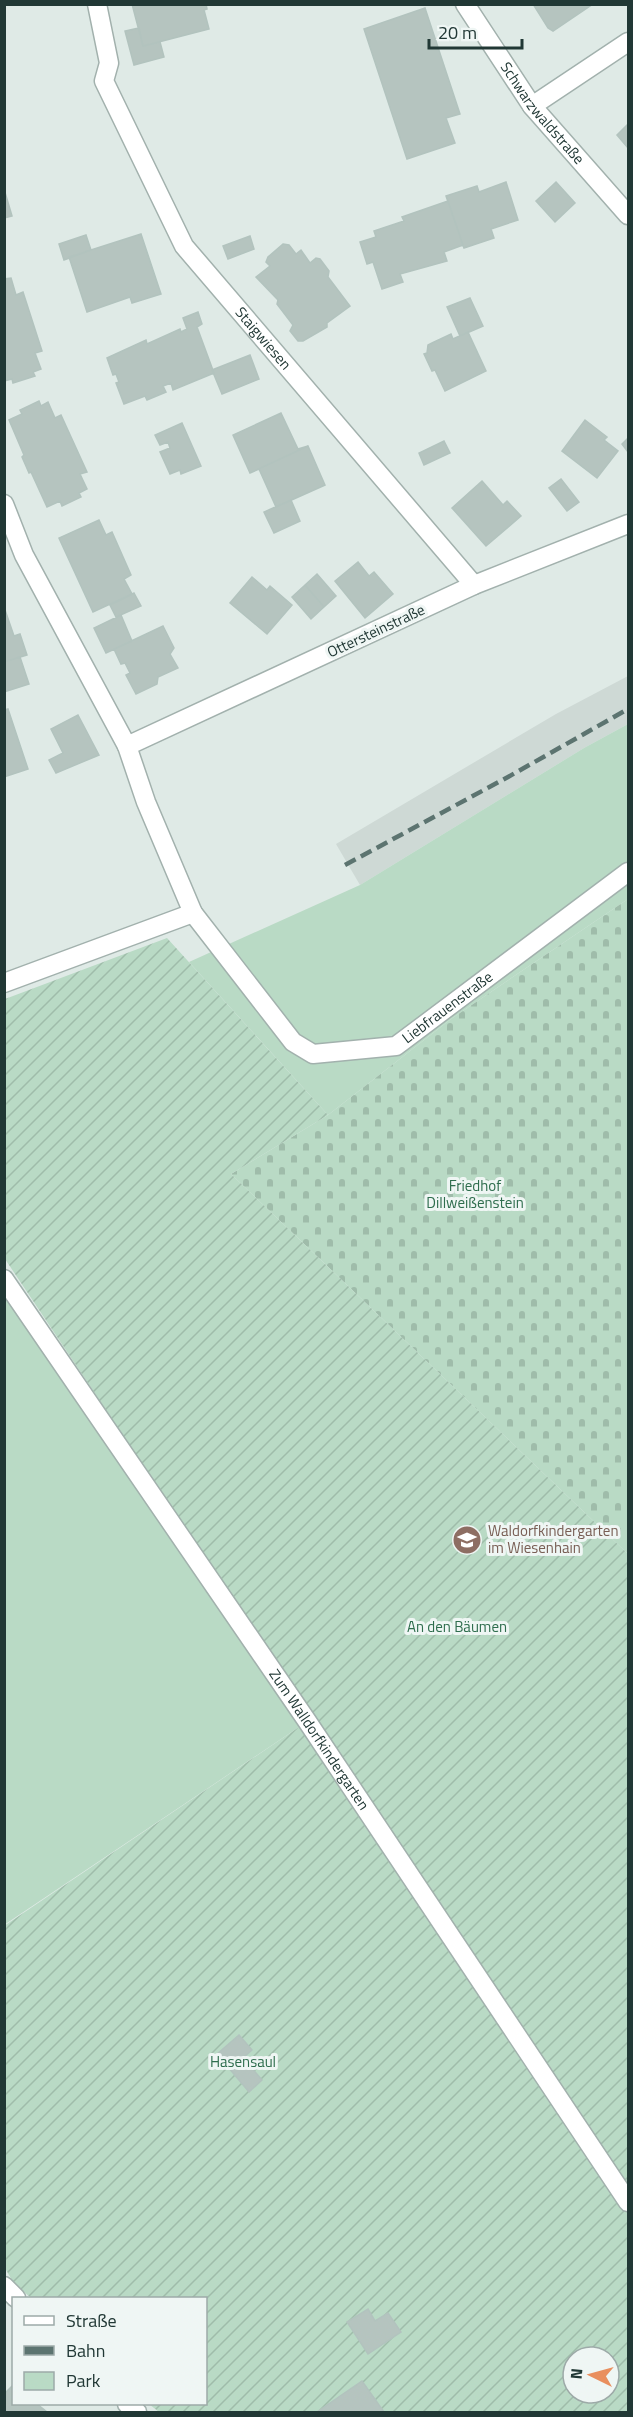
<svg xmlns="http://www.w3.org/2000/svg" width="633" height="2417" font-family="'Titillium Web',sans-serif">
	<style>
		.built { fill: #ced9d5 }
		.green { fill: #b9dac5 }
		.cemetery { fill: url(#cemetery-stones) }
		.garden { fill: url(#garden-furrows); fill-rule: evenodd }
		.building { fill: #b5c4bf; stroke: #b2c3be; stroke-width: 1.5 }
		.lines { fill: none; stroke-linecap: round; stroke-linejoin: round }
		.minor-casing { stroke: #a2b1ad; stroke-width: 21 }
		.minor { stroke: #fff; stroke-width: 18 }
		.rail { stroke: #5c7470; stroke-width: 4.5; stroke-dasharray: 12 6; stroke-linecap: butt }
		.labels { text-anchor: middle; stroke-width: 6; stroke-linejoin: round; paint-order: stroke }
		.street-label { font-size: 15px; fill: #213835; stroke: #eff6f4 }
		.park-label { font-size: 15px; fill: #2e6d4d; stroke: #eff6f4 }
		.education-label { font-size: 15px; fill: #785e54; stroke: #eff6f4; text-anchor: start }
	</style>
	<defs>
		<pattern id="cemetery-stones" width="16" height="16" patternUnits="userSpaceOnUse" patternTransform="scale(1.5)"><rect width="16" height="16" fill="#b9dac5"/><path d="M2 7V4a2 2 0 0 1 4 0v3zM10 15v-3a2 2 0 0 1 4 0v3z" fill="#9fbcaa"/></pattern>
		<pattern id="garden-furrows" width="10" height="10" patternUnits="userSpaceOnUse" patternTransform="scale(1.5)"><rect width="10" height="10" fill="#b9dac5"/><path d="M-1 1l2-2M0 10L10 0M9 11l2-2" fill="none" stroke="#9fbcaa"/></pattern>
	</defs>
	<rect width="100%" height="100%" fill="#dfeae6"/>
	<path class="built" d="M 628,676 L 628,724 L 584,748 L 360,885 L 336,844 L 556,714 Z"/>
	<path class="green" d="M 628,724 L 628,899 L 451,1019 L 328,1115 L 189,962 L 360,885 L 584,748 Z
		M 5,1289 L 302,1725 L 4,1925 Z"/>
	<path class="cemetery" d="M 628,899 L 628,1554 L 231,1174 L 328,1115 L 451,1019 Z"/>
	<path class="garden" d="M 167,938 L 328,1115 L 231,1174 L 628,1554 L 628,2191 L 5,1259 L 5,999 Z
		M 302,1725 L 506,2025 L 628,2211 L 628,2412 L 159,2412 L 149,2404 L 206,2404 L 206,2298 L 31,2298 L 13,2282 L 5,2268 L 4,1926 ZM 573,2357 L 609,2357 L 609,2393 L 573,2393 Z"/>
	<path class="building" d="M 132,4 L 206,4 L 207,9 L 204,10 L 209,29 L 143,46 Z
		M 533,4 L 593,4 L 553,31 L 548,28 Z
		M 425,8 L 460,114 L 446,118 L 455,143 L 407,159 L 364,29 Z
		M 139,28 L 143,46 L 160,42 L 164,57 L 134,65 L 125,31 Z
		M 628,124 L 628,148 L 617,135 Z
		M 506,182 L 518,220 L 491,229 L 494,238 L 464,248 L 446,196 L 477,186 L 479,192 Z
		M 556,182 L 575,203 L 555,222 L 536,201 Z
		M 4,189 L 12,216 L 4,218 Z
		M 448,201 L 463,245 L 444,252 L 447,261 L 400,274 L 403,282 L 382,289 L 373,262 L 367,264 L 360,242 L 376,237 L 374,231 L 404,221 L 402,217 Z
		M 141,234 L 161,294 L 132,303 L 130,297 L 87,312 L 69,257 Z
		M 86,235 L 91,250 L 64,260 L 59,244 Z
		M 250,236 L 254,249 L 228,259 L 223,246 Z
		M 283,244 L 289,245 L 296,254 L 301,250 L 310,263 L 316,258 L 320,259 L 329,271 L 328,277 L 350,306 L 327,323 L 327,327 L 303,341 L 298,341 L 290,331 L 293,325 L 277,304 L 278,300 L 256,277 L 270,266 L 266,262 L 268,257 Z
		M 11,278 L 16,295 L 23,292 L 42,351 L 35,353 L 41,369 L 33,372 L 35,376 L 13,383 L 12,379 L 4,381 L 4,279 Z
		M 470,298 L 483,326 L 460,336 L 447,307 Z
		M 198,312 L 202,324 L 197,327 L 214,373 L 173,390 L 171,383 L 163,386 L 166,392 L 147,400 L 145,396 L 124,404 L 116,383 L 119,382 L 116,374 L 113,375 L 107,358 L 146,340 L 147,344 L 180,329 L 181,332 L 187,329 L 183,318 Z
		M 468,332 L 486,371 L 445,391 L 435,370 L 432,371 L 424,354 L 427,353 L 428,345 L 432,343 L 451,334 L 453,339 Z
		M 250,355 L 259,379 L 222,394 L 212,370 Z
		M 39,401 L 41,406 L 48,402 L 55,418 L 61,415 L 87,472 L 80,474 L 87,489 L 79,493 L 81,497 L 62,506 L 60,501 L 47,507 L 31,472 L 29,473 L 22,457 L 24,455 L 9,420 L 22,414 L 20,410 Z
		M 281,413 L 298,449 L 308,446 L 250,473 L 233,435 Z
		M 585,420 L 607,437 L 604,440 L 618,451 L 597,478 L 562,451 Z
		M 182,423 L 201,466 L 181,474 L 180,470 L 170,474 L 160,452 L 170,448 L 168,442 L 160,445 L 155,435 Z
		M 628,438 L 628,452 L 622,444 Z
		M 444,441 L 450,453 L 424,465 L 419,453 Z
		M 308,446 L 325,485 L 276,507 L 259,469 L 250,473 Z
		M 561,479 L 579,502 L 567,511 L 549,488 Z
		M 482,481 L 503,505 L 507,501 L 521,516 L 486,546 L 452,508 Z
		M 291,500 L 300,521 L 274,533 L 264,512 Z
		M 99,520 L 106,535 L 112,532 L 131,575 L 124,579 L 132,594 L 93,612 L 59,538 Z
		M 358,562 L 369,576 L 374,572 L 393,594 L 365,618 L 335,581 Z
		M 317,574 L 336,596 L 324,607 L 305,585 Z
		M 252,577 L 267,590 L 270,586 L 292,605 L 267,634 L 230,603 Z
		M 305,585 L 324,607 L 311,619 L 292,597 Z
		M 134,593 L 141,606 L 116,617 L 110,605 Z
		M 4,607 L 14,636 L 20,634 L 27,655 L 4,662 Z
		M 121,615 L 132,641 L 106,653 L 94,628 Z
		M 163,626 L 174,648 L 170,654 L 178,668 L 158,677 L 157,684 L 136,694 L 126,675 L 130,673 L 125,663 L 121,664 L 114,649 Z
		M 20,657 L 29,684 L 4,692 L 4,662 Z
		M 8,709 L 28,769 L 4,777 L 4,710 Z
		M 78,715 L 99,755 L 56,773 L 49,760 L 63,753 L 51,729 Z
		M 239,2035 L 252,2050 L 243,2058 L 262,2080 L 249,2092 L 217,2054 Z
		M 368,2309 L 375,2321 L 388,2313 L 401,2332 L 368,2354 L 347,2322 Z
		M 362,2381 L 384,2412 L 317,2412 Z
		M 14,2384 L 14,2404 L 37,2404 L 47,2412 L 4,2412 L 4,2394 Z"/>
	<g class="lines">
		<g class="minor-casing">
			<g id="minor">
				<path id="s1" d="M 97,4 L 109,63 L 104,81 L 184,246 L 474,585"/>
				<path id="s2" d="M 465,4 L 532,106 L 628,215"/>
				<path d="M 532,106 L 628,42"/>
				<path d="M 4,504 L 24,555 L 127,746"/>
				<path id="s3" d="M 628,524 L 474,585 L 127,746 L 146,802 L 193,913 L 293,1042 L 313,1054 L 396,1046 L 628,872"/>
				<path d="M 4,983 L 193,913"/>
				<path id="s4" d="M 4,1279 L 307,1721 L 628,2202"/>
				<path d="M 4,2286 L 16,2298"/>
				<path d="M 127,2404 L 137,2412"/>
			</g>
		</g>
		<use href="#minor" class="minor"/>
		<path class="rail" d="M 345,865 L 508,777 L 628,709"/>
	</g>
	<defs>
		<g id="school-disc" transform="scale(1.5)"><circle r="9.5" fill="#8d6e63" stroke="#eff6f4"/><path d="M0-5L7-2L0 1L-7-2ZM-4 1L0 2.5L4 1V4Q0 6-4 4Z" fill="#fff"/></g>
	</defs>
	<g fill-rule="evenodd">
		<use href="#school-disc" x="467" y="1540"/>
	</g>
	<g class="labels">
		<g class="street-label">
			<text dy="5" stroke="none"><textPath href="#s2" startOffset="134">Schwarzwaldstraße</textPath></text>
			<text dy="5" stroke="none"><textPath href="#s1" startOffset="384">Staigwiesen</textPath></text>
			<text transform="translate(376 631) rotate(-25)" y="5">Ottersteinstraße</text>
			<text dy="5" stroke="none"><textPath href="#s3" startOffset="1062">Liebfrauenstraße</textPath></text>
			<text dy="5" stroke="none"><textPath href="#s4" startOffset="558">Zum Walldorfkindergarten</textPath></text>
		</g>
		<g class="park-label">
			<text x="475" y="1191">Friedhof<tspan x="475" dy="17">Dillweißenstein</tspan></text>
			<text x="457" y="1632">An den Bäumen</text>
			<text x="243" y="2067">Hasensaul</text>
		</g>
		<g class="education-label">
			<text x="488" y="1536">Waldorfkindergarten<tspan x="488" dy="17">im Wiesenhain</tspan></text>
		</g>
	</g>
	<rect width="633" height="2417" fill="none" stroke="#213835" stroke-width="12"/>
	<rect x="12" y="2297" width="195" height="108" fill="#eff6f4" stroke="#9daaa8" stroke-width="1.5"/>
	<rect x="24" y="2316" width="30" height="9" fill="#ffffff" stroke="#9daaa8" stroke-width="1.5"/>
	<text x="66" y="2327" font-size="18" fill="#213835">Straße</text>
	<rect x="24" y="2346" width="30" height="9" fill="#5c7470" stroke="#9daaa8" stroke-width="1.5"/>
	<text x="66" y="2357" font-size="18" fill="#213835">Bahn</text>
	<rect x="24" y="2372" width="30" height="18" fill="#b9dac5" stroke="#9daaa8" stroke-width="1.5"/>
	<text x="66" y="2387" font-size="18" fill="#213835">Park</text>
	<g transform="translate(591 2375) rotate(275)"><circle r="28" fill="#eff6f4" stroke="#9daaa8" stroke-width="1.5"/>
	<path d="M0-4.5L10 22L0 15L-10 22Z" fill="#e98f5e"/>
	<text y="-9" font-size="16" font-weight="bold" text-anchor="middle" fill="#213835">N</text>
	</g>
	<path d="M429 39v9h93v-9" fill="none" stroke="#213835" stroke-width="3"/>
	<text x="438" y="39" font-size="18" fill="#213835" stroke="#eff6f4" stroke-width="4.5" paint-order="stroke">20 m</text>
</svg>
